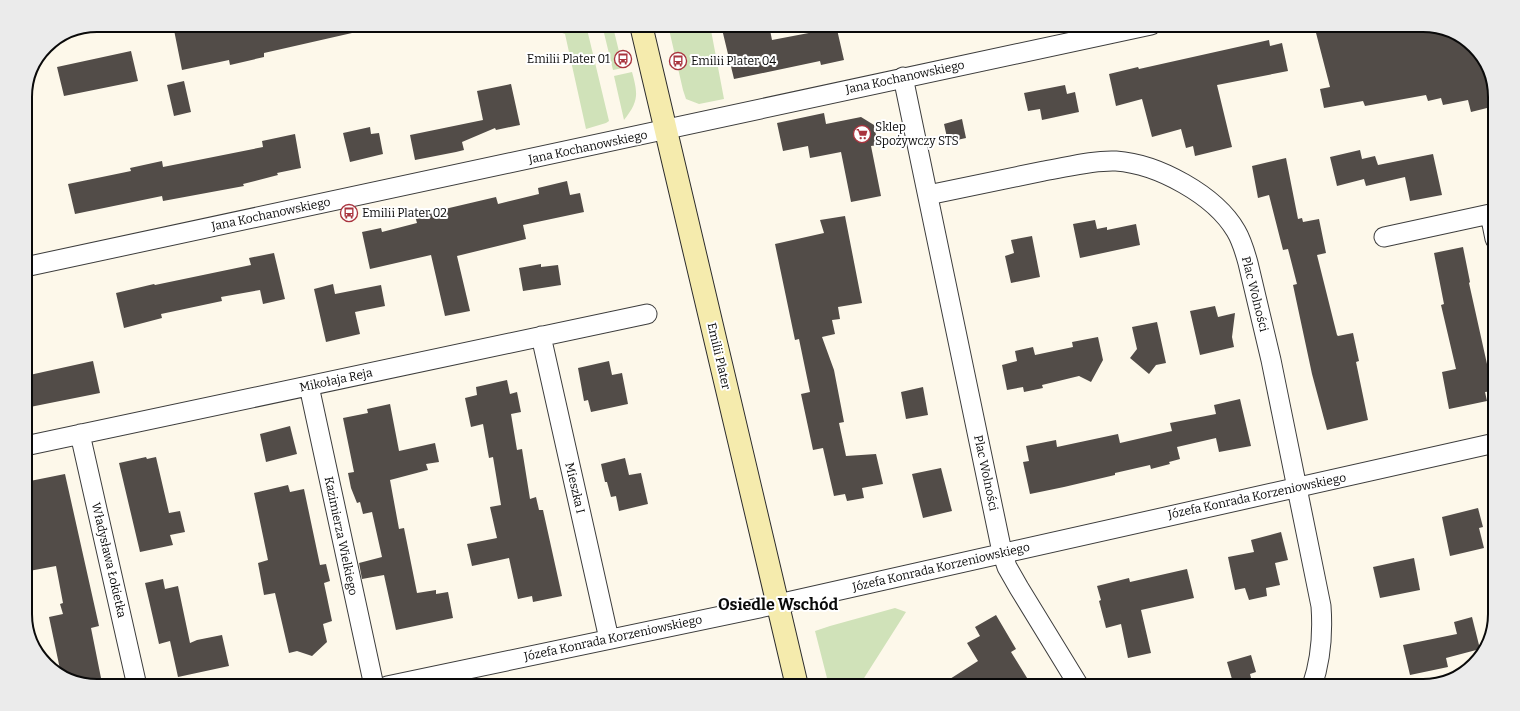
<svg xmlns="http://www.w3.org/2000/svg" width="1520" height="711" font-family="Bitter,serif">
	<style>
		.green { fill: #d0e2b9 }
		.building { fill: #524c48 }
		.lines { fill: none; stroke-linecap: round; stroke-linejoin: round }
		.street-casing { stroke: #3d3d3d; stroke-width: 21 }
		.secondary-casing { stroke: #2c2c2c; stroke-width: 24 }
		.street { stroke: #fff; stroke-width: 19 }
		.secondary { stroke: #f5ebad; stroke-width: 22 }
		.labels { text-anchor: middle; stroke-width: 4; stroke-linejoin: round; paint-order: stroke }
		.poi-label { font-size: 12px; fill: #0a0a0a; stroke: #fff; text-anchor: start }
		.street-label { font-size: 12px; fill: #0a0a0a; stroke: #fff }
		.district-label { font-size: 16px; font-weight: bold; fill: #0a0a0a; stroke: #fff }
		.rim { fill: none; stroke: #0a0a0a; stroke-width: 2 }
	</style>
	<rect width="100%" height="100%" fill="#fdf8ea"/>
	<path class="green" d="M 541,25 L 586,25 L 609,121 L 606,123 L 586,129 L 565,34 Z
		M 668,25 L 710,25 L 724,99 L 699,104 L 686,99 L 683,90 Z
		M 614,31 L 623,68 L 613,70 L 604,33 Z
		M 632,72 C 638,94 639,101 624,120 L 614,76 Z
		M 895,608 L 906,612 L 859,686 L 829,686 L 815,631 L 830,626 Z"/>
	<path class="building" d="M 200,25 L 224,25 L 225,30 L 250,25 L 351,25 L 352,33 L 264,53 L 264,57 L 230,65 L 229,60 L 182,70 L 174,30 Z
		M 721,25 L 769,25 L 772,40 L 814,32 L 813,25 L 836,25 L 844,60 L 821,65 L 820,61 L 734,79 Z
		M 1333,25 L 1423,25 L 1451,31 L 1483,57 L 1495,92 L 1495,106 L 1471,112 L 1468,100 L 1443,105 L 1441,98 L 1428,101 L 1426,95 L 1365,106 L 1363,101 L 1324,108 L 1320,89 L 1330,87 L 1315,29 Z
		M 1269,40 L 1270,46 L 1282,43 L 1288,71 L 1217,85 L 1232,147 L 1195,156 L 1193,146 L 1186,148 L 1181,129 L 1152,137 L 1142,99 L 1116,106 L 1109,74 L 1138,67 L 1139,69 Z
		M 131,51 L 138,81 L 64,96 L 57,67 Z
		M 184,81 L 191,112 L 174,116 L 167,85 Z
		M 511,84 L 520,125 L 496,130 L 495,128 L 462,142 L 464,150 L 456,152 L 415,160 L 410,135 L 483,120 L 477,91 Z
		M 1065,85 L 1067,94 L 1075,92 L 1079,112 L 1042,120 L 1040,109 L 1028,111 L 1024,93 Z
		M 824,113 L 826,124 L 861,117 L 874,125 L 878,145 L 871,146 L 881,196 L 851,202 L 841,152 L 810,158 L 808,146 L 783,151 L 777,123 Z
		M 962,119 L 966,138 L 948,142 L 944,124 Z
		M 370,127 L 371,134 L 379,133 L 383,154 L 350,162 L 343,133 Z
		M 295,134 L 301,168 L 277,173 L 278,175 L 243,184 L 244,186 L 163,201 L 162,196 L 75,214 L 68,184 L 131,171 L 130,168 L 162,161 L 163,167 L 263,147 L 262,141 Z
		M 1360,150 L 1362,159 L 1375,156 L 1378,165 L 1433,154 L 1442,195 L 1410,201 L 1405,177 L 1366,186 L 1364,179 L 1337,186 L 1330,157 Z
		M 1286,158 L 1298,219 L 1302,218 L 1303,222 L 1319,219 L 1326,253 L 1317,255 L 1337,335 L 1338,336 L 1353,333 L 1359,361 L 1356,362 L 1368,420 L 1327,430 L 1312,374 L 1293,285 L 1297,284 L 1288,249 L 1283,250 L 1269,195 L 1258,198 L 1252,166 Z
		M 567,181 L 570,195 L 580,193 L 584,212 L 523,225 L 526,239 L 457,256 L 470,311 L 445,316 L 431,255 L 370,269 L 362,232 L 381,228 L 382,232 L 417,223 L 415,216 L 496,197 L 498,204 L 539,194 L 538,188 Z
		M 845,216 L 862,303 L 838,307 L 840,319 L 832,320 L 835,334 L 822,337 L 834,370 L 844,422 L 839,423 L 846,456 L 876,454 L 883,484 L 862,488 L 864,498 L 847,501 L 845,494 L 834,496 L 823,448 L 813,450 L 801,394 L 810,392 L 799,339 L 795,340 L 775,244 L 824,233 L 820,220 Z
		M 1095,220 L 1097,229 L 1107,227 L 1107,230 L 1136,224 L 1140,245 L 1080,258 L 1073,224 Z
		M 1032,236 L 1040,277 L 1011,283 L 1005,256 L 1014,253 L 1011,240 Z
		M 1463,247 L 1470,282 L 1469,283 L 1493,391 L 1485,392 L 1487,401 L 1449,409 L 1442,372 L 1456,369 L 1441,305 L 1444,304 L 1434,253 Z
		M 274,253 L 285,299 L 263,304 L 260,290 L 221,297 L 222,301 L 161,314 L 162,318 L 124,328 L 116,293 L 154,284 L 155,285 L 251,265 L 249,258 Z
		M 541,264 L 541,267 L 558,265 L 561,285 L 523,291 L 519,268 Z
		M 333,284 L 335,294 L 381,285 L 385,306 L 355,312 L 360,334 L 326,342 L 314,289 Z
		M 1215,306 L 1218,317 L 1235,313 L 1232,337 L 1234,347 L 1200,355 L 1190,311 Z
		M 1157,322 L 1166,363 L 1156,365 L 1149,374 L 1130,358 L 1137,349 L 1132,327 Z
		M 1098,337 L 1103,360 L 1091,382 L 1079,376 L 1042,385 L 1043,388 L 1024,392 L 1023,387 L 1007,390 L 1002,365 L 1017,361 L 1015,351 L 1033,347 L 1035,355 L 1073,347 L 1072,342 Z
		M 93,361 L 100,393 L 25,408 L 25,376 Z
		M 609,361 L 612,375 L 622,373 L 628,404 L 591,412 L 588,400 L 584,401 L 578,368 Z
		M 507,380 L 510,394 L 517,392 L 521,412 L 511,414 L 517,450 L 522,449 L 530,499 L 536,497 L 539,510 L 543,510 L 562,596 L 533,602 L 532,596 L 518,599 L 509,558 L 472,566 L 467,544 L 497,538 L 490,507 L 501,505 L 493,457 L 489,458 L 483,424 L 471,427 L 465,398 L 477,395 L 476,387 Z
		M 923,387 L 928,415 L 906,419 L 901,392 Z
		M 1240,399 L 1251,446 L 1219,452 L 1216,438 L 1177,447 L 1180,459 L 1169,462 L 1170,464 L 1151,469 L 1150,465 L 1115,473 L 1115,475 L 1064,487 L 1030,494 L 1023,462 L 1029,461 L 1026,446 L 1056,440 L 1057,447 L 1118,434 L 1120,443 L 1172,431 L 1170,423 L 1216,414 L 1214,405 Z
		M 390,404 L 399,451 L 435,443 L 439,462 L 426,464 L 428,470 L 390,480 L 399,529 L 404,528 L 417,593 L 436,590 L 436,594 L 448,592 L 453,618 L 396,630 L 384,575 L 362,579 L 359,563 L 382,557 L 372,512 L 363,514 L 360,502 L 357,503 L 351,488 L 348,473 L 354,472 L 343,418 L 368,413 L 367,409 Z
		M 290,426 L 297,454 L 266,462 L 260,434 Z
		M 146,457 L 147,459 L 156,457 L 169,513 L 180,511 L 185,532 L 170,535 L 173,545 L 140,552 L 119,463 Z
		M 625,458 L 629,475 L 641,473 L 648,504 L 619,511 L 616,496 L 611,497 L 607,482 L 605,482 L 601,464 Z
		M 941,468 L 952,511 L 923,518 L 912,474 Z
		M 65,474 L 99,626 L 91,628 L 101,678 L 98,679 L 100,686 L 69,680 L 61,674 L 49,617 L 63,614 L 60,604 L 63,603 L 56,566 L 29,571 L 26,552 L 27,551 L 25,539 L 30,538 L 25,516 L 25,482 Z
		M 288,485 L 290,492 L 304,489 L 320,565 L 326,564 L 330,581 L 324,583 L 332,621 L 323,624 L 327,642 L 312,656 L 297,651 L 289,653 L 275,593 L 264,595 L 258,563 L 268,560 L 254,493 Z
		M 1478,508 L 1483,527 L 1479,528 L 1484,548 L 1450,556 L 1442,517 Z
		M 1281,532 L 1288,560 L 1275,563 L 1280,585 L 1266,588 L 1267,596 L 1249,600 L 1245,588 L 1235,590 L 1228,557 L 1254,552 L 1251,540 Z
		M 1414,558 L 1420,590 L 1380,598 L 1373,567 Z
		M 1187,569 L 1194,598 L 1141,610 L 1151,653 L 1128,658 L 1121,624 L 1106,628 L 1099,601 L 1101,600 L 1097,586 L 1129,578 L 1130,582 Z
		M 163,579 L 165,589 L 178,586 L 190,643 L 197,640 L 222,635 L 229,666 L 178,677 L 170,641 L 159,644 L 145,583 Z
		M 996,615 L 1016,649 L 1011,652 L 1032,686 L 939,686 L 978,661 L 967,643 L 980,636 L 975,627 Z
		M 1472,617 L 1480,649 L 1446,658 L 1448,667 L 1410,675 L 1403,645 L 1457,634 L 1454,622 Z
		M 1251,655 L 1256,672 L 1250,674 L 1253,686 L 1234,686 L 1227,662 Z"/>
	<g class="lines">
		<g class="street-casing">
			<path id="street" d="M 903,77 L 1002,552 L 1007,567 L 1019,588 L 1079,686
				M 928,195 C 966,187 1005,179 1044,171 C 1068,167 1092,160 1116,161 C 1158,164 1215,195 1236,231 C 1242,241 1245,252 1248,263 L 1271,360 L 1321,606 C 1323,634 1321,660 1312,686
				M 1384,237 L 1490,214 L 1495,239
				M 25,267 L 1151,25
				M 541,336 L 609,639
				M 309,386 L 374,686
				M 80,434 L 137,686
				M 25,446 L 647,314
				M 387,686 L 778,604 L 1495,443"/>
		</g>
		<g class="secondary-casing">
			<path id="secondary" d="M 641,25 L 797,686"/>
		</g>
		<use href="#street" class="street"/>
		<use href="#secondary" class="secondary"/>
	</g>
	<defs>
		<g id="bus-ring" transform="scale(0.9)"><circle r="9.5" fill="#fff" stroke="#a9343e" stroke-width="1.5"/><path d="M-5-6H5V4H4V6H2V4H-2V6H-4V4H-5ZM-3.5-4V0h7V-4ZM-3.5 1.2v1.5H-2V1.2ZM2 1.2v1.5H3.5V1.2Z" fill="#a9343e"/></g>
		<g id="supermarket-ring" transform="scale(0.9)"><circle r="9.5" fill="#fff" stroke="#a9343e" stroke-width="1.5"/><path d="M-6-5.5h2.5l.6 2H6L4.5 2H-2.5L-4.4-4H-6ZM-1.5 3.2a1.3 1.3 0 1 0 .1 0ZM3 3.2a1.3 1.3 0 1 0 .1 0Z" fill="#a9343e"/></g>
	</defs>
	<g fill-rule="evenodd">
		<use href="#bus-ring" x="623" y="59"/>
		<use href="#bus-ring" x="678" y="61"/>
		<use href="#supermarket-ring" x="862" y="134"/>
		<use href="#bus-ring" x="349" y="213"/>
	</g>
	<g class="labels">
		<g class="poi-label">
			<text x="610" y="63" text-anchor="end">Emilii Plater 01</text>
			<text x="691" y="65">Emilii Plater 04</text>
			<text x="875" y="131">Sklep<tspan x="875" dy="14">Spożywczy STS</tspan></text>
			<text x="362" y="217">Emilii Plater 02</text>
		</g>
		<g class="street-label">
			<text transform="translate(905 77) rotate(-12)" y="4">Jana Kochanowskiego</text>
			<text transform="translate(588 147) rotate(-12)" y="4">Jana Kochanowskiego</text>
			<text transform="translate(271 214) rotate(-12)" y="4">Jana Kochanowskiego</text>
			<text transform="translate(1255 294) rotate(76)" y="4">Plac Wolności</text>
			<text transform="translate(719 356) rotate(77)" y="4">Emilii Plater</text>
			<text transform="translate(336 380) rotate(-12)" y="4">Mikołaja Reja</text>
			<text transform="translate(986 473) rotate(78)" y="4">Plac Wolności</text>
			<text transform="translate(575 488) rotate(77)" y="4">Mieszka I</text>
			<text transform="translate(1257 496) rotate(-12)" y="4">Józefa Konrada Korzeniowskiego</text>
			<text transform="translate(341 536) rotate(78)" y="4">Kazimierza Wielkiego</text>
			<text transform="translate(109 560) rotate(77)" y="4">Władysława Łokietka</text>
			<text transform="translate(941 567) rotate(-13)" y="4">Józefa Konrada Korzeniowskiego</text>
			<text transform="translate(613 638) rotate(-12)" y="4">Józefa Konrada Korzeniowskiego</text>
		</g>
		<g class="district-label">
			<text x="778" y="610">Osiedle Wschód</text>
		</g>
	</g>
	<path d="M0 0H1520V711H0ZM97 32H1423A65 65 0 0 1 1488 97V614A65 65 0 0 1 1423 679H97A65 65 0 0 1 32 614V97A65 65 0 0 1 97 32Z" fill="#ebebeb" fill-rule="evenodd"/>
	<path class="rim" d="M97 32H1423A65 65 0 0 1 1488 97V614A65 65 0 0 1 1423 679H97A65 65 0 0 1 32 614V97A65 65 0 0 1 97 32Z"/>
</svg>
